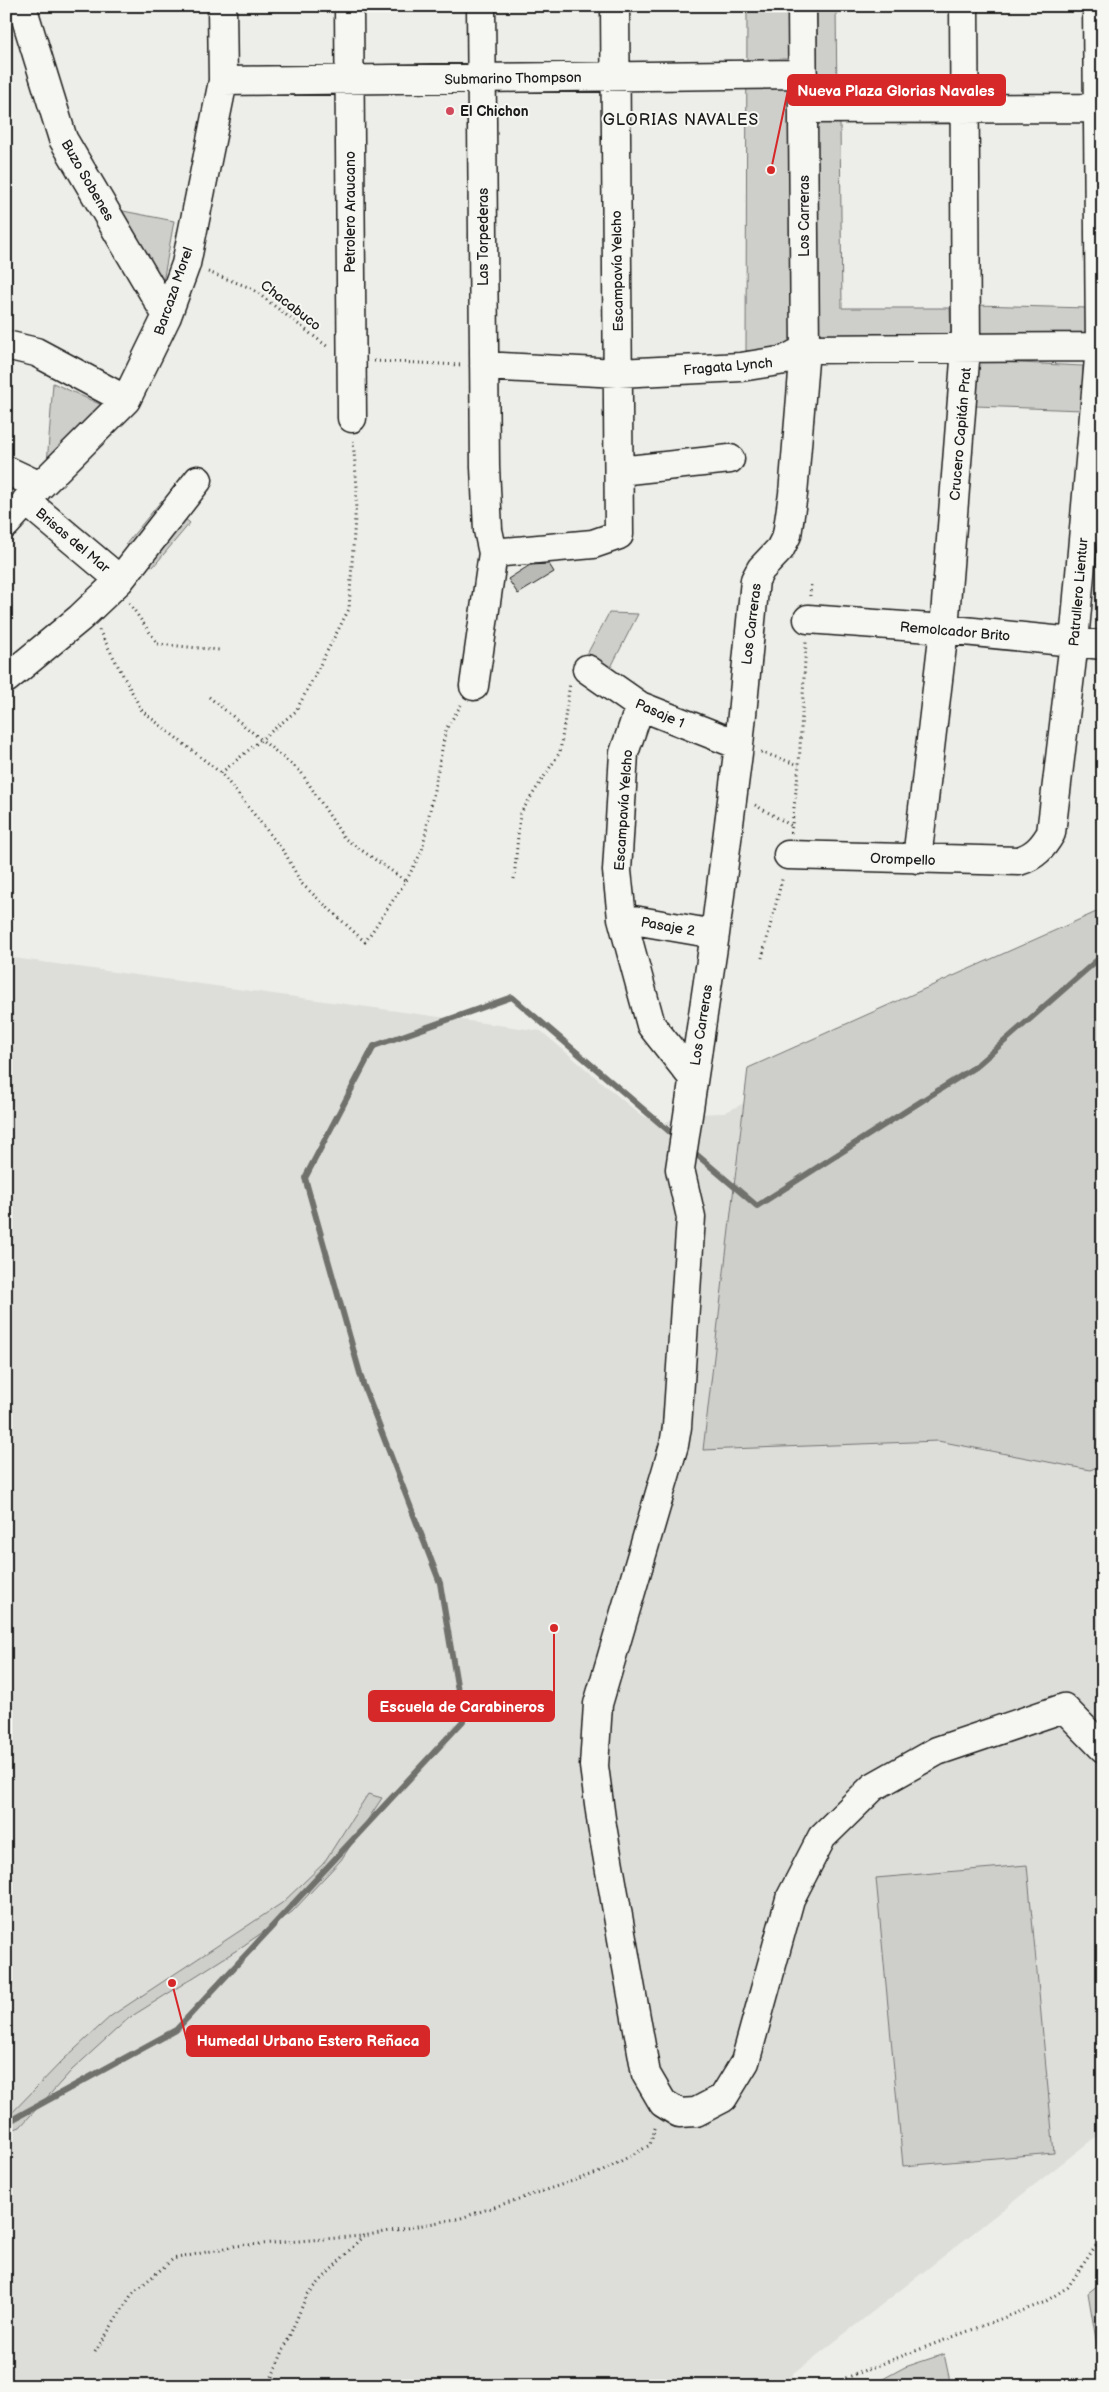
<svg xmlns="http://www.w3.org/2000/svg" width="1109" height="2392" font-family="'Balsamiq Sans',sans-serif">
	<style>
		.built { fill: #ddddda }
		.green { fill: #cececb; stroke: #757574 }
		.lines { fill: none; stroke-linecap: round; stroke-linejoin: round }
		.stream { stroke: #6f6f6d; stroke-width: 6 }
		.building { fill: #b9b9b6; stroke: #1c1c1c }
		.minor-casing { stroke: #1c1c1c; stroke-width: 31 }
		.path { stroke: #1c1c1c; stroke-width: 3; stroke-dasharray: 1 4; stroke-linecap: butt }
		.minor { stroke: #f6f6f2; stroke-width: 28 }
		.poi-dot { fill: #d1495b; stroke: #f6f6f2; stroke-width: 2 }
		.labels { text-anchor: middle; stroke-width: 4; stroke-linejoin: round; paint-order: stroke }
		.street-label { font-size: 14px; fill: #1c1c1c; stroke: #f6f6f2 }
		.poi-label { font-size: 14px; font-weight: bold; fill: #1c1c1c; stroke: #f6f6f2; text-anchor: start }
		.quarter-label { font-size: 16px; letter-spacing: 1px; fill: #1c1c1c; stroke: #f6f6f2 }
		.leader { fill: none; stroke: #d62828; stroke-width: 2 }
		.callout-dot { fill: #d62828; stroke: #f6f6f2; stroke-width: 2 }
		.callout { fill: #d62828; stroke: #d62828; stroke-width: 2 }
		.callout-label { font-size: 15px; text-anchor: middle; font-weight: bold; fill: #fff }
	</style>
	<rect width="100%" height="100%" fill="#edede9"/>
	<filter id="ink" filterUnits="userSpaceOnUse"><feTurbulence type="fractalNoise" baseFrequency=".02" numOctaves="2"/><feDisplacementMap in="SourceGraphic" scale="10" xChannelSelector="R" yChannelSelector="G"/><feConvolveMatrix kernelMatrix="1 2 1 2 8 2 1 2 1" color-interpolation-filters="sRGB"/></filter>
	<g filter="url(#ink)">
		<path class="built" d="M 1103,926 L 1103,2131 L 778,2386 L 6,2386 L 6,957 L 541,1031 L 638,1113 L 661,1124 L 685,1114 L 724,1113 Z"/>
		<path class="green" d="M 747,6 L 793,6 L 793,348 L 746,351 Z
			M 817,6 L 836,6 L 837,102 L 817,102 Z
			M 816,123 L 840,123 L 842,308 L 950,308 L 951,336 L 819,337 Z
			M 118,210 L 174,221 L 163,282 Z
			M 975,305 L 1087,308 L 1086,345 L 975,342 Z
			M 977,361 L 1083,366 L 1082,410 L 975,406 Z
			M 53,383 L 106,407 L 47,465 Z
			M 162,500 L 190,523 L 153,567 L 126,544 Z
			M 609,613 L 638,614 L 609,671 L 585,658 Z
			M 1103,909 L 1103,1465 L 1090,1470 L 938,1441 L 703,1450 L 748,1068 Z
			M 368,1794 L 382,1798 L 341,1860 L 292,1912 L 237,1950 L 129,2018 L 72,2070 L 20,2127 L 6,2132 L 6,2119 L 63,2060 L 111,2016 L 282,1903 L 323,1864 Z
			M 1027,1865 L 1054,2153 L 903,2166 L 876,1878 Z
			M 1103,2281 L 1103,2380 L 1088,2293 Z
			M 944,2354 L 951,2386 L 870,2386 L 905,2367 Z"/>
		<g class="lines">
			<path class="stream" d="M 690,1149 L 757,1206 L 975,1067 L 1103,955
				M 6,2123 L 176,2030 L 463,1721 L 440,1583 L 363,1384 L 305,1178 L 374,1046 L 512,997 L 677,1138"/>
		</g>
		<path class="building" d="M 549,564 L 554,572 L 518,594 L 508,579 L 530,565 Z"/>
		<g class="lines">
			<g class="minor-casing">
				<path id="minor" d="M 22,6 L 63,139 L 167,316
					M 349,6 L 352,418
					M 802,6 L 805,349 L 793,494 L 787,535 L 780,549 L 761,569 L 755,580 L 739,745 L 715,934 L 680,1169 L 691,1217 L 677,1427 L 674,1445 L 598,1704 L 594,1766 L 602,1826 L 646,2074 L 663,2103 L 679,2113 L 696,2112 L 723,2098 L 745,2062 L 790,1899 L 822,1837 L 873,1787 L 937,1751 L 1064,1708 L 1103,1748
					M 223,81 L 803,74
					M 803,109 L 1103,108
					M 6,345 L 36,352 L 126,400
					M 484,366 L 618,373 L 741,367 L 785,360 L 805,349 L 1103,347
					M 6,470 L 40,486
					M 619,471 L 730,459
					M 26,501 L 120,580
					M 6,524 L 40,486 L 126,400 L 167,316 L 186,264 L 223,81 L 222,6
					M 493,553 L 593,544 L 619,535 L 615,6
					M 808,619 L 944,629 L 1103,645
					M 587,669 L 640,706 L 739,745
					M 6,679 L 80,618 L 120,580 L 198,480
					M 474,686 L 493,553 L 488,530 L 485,467 L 481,6
					M 640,706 L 624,753 L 617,871 L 622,918 L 651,1025 L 693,1078
					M 788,855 L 1019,861 C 1035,856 1043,847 1051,833 L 1074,642 L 1100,347 L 1097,6
					M 917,859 L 944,629 L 966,348 L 964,6
					M 622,918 L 715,934"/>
			</g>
			<path class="path" d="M 208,272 L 251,288 L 328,347
				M 374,361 L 462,365
				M 810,596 L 811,584
				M 129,603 L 158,644 L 219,650
				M 99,630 L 142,711 L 221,773 L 285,853 L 301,883 L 365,942 L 406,881 L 422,851 L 446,729 L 461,705
				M 209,697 L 301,772 L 344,838 L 406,881
				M 761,752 L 799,765
				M 221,773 L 296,711 L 349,609 L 357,487 L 353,441
				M 755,805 L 792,826
				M 791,833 L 799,765 L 806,642
				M 514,879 L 520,814 L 560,752 L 570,683
				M 762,958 L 783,876
				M 95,2352 L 132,2294 L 173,2259 L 235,2246 L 362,2236
				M 268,2386 L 307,2295 L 363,2236 L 461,2218 L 603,2171 L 650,2145 L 656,2125
				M 833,2386 L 846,2378 L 902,2356 L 1043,2303 L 1068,2287 L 1103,2235"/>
			<use href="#minor" class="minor"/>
		</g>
	</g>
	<circle class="poi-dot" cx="450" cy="111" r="5"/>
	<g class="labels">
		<g class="street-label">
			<text transform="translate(513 78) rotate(-1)" y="5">Submarino Thompson</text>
			<text transform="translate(88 180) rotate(60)" y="5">Buzo Sobenes</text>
			<text transform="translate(350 212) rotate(-90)" y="5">Petrolero Araucano</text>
			<text transform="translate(804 216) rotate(-90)" y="5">Los Carreras</text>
			<text transform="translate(483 237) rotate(-90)" y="5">Las Torpederas</text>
			<text transform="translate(617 271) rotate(-91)" y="5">Escampavía Yelcho</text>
			<text transform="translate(173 291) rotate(-71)" y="5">Barcaza Morel</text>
			<text transform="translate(291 305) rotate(38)" y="5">Chacabuco</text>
			<text transform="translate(728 366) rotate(-5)" y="5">Fragata Lynch</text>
			<text transform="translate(960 434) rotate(-85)" y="5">Crucero Capitán Prat</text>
			<text transform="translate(73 540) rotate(40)" y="5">Brisas del Mar</text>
			<text transform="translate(1078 592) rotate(-85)" y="5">Patrullero Lientur</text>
			<text transform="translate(751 624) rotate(-83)" y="5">Los Carreras</text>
			<text transform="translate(955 631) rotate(5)" y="5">Remolcador Brito</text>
			<text transform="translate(660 713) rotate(24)" y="5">Pasaje 1</text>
			<text transform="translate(623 810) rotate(-86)" y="5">Escampavía Yelcho</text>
			<text transform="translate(903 859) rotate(2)" y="5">Orompello</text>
			<text transform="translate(668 926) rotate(10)" y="5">Pasaje 2</text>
			<text transform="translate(701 1025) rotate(-81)" y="5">Los Carreras</text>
		</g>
		<g class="poi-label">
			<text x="460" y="116">El Chichon</text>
		</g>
		<g class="quarter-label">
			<text x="681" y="125">GLORIAS NAVALES</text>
		</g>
	</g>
	<path class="leader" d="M771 170L788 90M554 1628L554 1706M172 1983L187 2041"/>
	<g class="callout-dot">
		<circle cx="771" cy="170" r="5"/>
		<circle cx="554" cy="1628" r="5"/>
		<circle cx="172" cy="1983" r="5"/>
	</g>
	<g class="callout">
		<rect x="788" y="75" width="217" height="30" rx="5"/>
		<rect x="369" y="1691" width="185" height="30" rx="5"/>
		<rect x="187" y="2026" width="242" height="30" rx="5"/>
	</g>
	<g class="callout-label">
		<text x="896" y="96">Nueva Plaza Glorias Navales</text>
		<text x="462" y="1712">Escuela de Carabineros</text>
		<text x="308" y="2046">Humedal Urbano Estero Reñaca</text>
	</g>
	<rect width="1109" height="2392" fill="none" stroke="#f6f6f2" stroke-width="25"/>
	<rect x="12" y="12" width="1084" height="2367" fill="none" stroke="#1c1c1c" stroke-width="2" filter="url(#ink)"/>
</svg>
